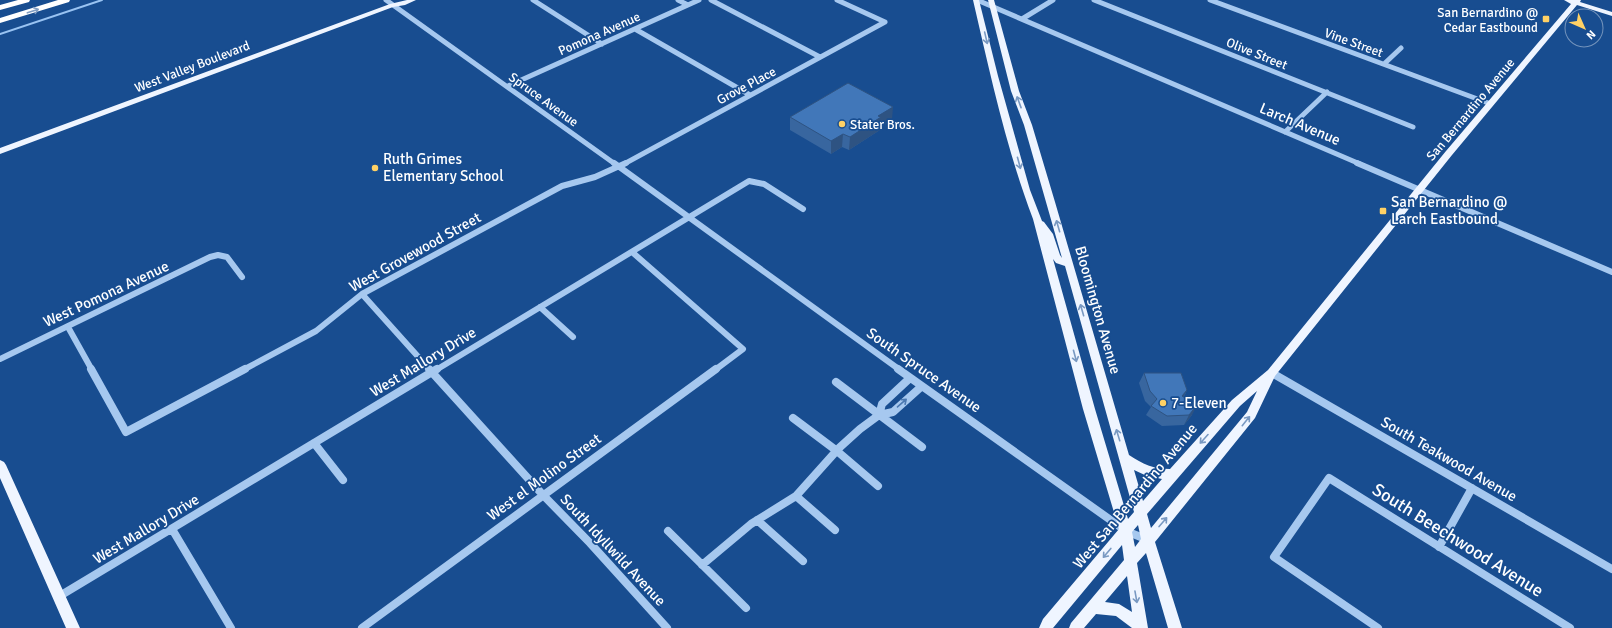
<svg xmlns="http://www.w3.org/2000/svg" width="1612" height="628" font-family="Signika,sans-serif">
	<style>
		.lines { fill: none; stroke-linecap: round; stroke-linejoin: round }
		.stream { stroke: #99c3f2; stroke-width: 2 }
		.minor-far2 { stroke: #a6c8ef; stroke-width: 5 }
		.minor-far1 { stroke: #a6c8ef; stroke-width: 6 }
		.minor { stroke: #a6c8ef; stroke-width: 8 }
		.major { fill: #eff5ff; fill-rule: evenodd }
		.highway { fill: #fff; fill-rule: evenodd }
		.wall { fill: #38669f }
		.shaded-wall { fill: #2e5382 }
		.building { fill: #4177b9; stroke: #2e5382 }
		.oneway { stroke: #809dc2 }
		.oneway2 { stroke: #7999c2 }
		.oneway3 { stroke: #4a78b1 }
		.poi-dot { fill: #ffd165; stroke: #184d90; stroke-width: 1.5 }
		.labels { text-anchor: middle; stroke-width: 3.5; stroke-linejoin: round; paint-order: stroke }
		.far-poi-label { font-size: 13px; fill: #fff; stroke: #184d90; text-anchor: end }
		.far-street-label { font-size: 13px; fill: #fff; stroke: #184d90 }
		.street-label { font-size: 15px; fill: #fff; stroke: #184d90 }
		.poi-label { font-size: 15px; fill: #fff; stroke: #184d90; text-anchor: start }
		.near-street-label { font-size: 18px; fill: #fff; stroke: #184d90 }
	</style>
	<rect width="100%" height="100%" fill="#184d90"/>
	<g class="lines">
		<path class="stream" d="M 0,34 L 102,0"/>
		<path class="minor-far2" d="M 386,0 L 615,164
			M 533,0 L 602,44
			M 678,0 L 688,5
			M 711,0 L 820,57
			M 837,0 L 885,22
			M 977,0 L 1360,164
			M 1094,0 L 1413,127
			M 1210,0 L 1491,104
			M 1022,19 L 1053,0
			M 635,29 L 750,95
			M 1384,64 L 1401,48
			M 508,86 L 699,0
			M 1285,132 L 1327,92
			M 624,164 L 885,22"/>
		<path class="minor-far1" d="M 614,163 L 900,370
			M 1357,163 L 1612,272
			M 632,252 L 743,349 L 715,370
			M 362,294 L 430,370
			M 540,307 L 573,337
			M 68,327 L 92,370
			M 0,359 L 210,257 L 218,255 L 227,257 L 242,277
			M 243,370 L 316,331 L 362,294 L 562,186 L 595,177 L 626,163
			M 436,370 L 749,181 L 764,184 L 803,209"/>
		<path class="minor" d="M 91,369 L 126,432 L 245,369
			M 429,369 L 543,495 L 590,543 L 667,628
			M 898,369 L 1126,531 L 1148,540
			M 1272,373 L 1612,569
			M 836,382 L 922,447
			M 879,415 L 882,404 L 910,378
			M 793,418 L 837,451 L 878,486
			M 314,443 L 343,480
			M 796,496 L 835,530
			M 757,520 L 803,561
			M 172,529 L 231,628
			M 668,531 L 746,608
			M 1439,547 L 1472,488
			M 702,565 L 751,524 L 796,496 L 839,448 L 860,429 L 879,415 L 893,412 L 922,386
			M 58,597 L 437,369
			M 362,628 L 716,369
			M 1378,628 L 1274,557 L 1329,478 L 1570,628"/>
		<path class="major" d="M 407,0 L 416,0 L 405,5 L 393,7 L 0,154 L 0,148 L 390,4 Z
			M 973,0 L 979,0 L 998,76 L 1030,190 L 1042,221 L 1044,222 L 1053,234 L 1060,255 L 1062,258 L 1024,125 L 1011,91 L 988,0 L 994,0 L 1019,91 L 1032,125 L 1055,202 L 1129,455 C 1143,464 1153,469 1170,469 L 1232,400 L 1268,370 L 1446,151 L 1571,4 L 1564,0 L 1581,0 L 1580,2 L 1612,12 L 1612,16 L 1577,5 L 1452,155 L 1275,376 L 1255,418 L 1155,542 L 1182,628 L 1168,628 L 1146,553 L 1137,563 L 1148,628 L 1132,628 L 1116,616 L 1096,614 L 1084,628 L 1069,628 L 1071,623 L 1124,560 L 1122,545 L 1053,628 L 1039,628 L 1043,619 L 1119,529 L 1083,409 L 1033,219 C 1006,148 990,73 973,0 ZM 1053,259 L 1056,263 L 1065,266 L 1134,512 L 1128,519 L 1095,409 ZM 1257,391 L 1247,412 L 1151,528 L 1147,514 L 1240,406 ZM 1134,470 L 1147,476 L 1162,479 L 1143,501 ZM 1138,525 L 1141,539 L 1135,547 L 1132,532 ZM 1127,576 L 1132,612 L 1119,604 L 1105,602 Z
			M 0,460 L 4,462 L 6,465 L 80,628 L 66,628 L 0,478 Z"/>
		<path class="highway" d="M 18,0 L 30,0 L 29,2 L 0,10 L 0,5 Z
			M 58,0 L 70,0 L 69,2 L 0,23 L 0,18 Z"/>
	</g>
	<path class="wall" d="M 790,117 L 892,120 L 881,127 L 880,130 L 849,150 L 842,147 L 831,154 L 790,130 Z
		M 1144,373 L 1187,390 L 1184,397 L 1192,415 L 1184,425 L 1162,426 L 1146,415 L 1151,407 L 1145,401 L 1139,383 Z"/>
	<path class="shaded-wall" d="M 893,107 L 892,120 L 881,127 L 880,130 L 849,150 L 850,137 L 878,116 Z
		M 843,134 L 842,147 L 831,154 L 831,141 Z
		M 1187,390 L 1182,400 L 1182,396 Z
		M 1197,405 L 1192,415 L 1184,425 L 1189,415 Z"/>
	<path class="building" d="M 848,83 L 893,107 L 878,116 L 881,117 L 850,137 L 843,134 L 831,141 L 790,117 Z
		M 1144,373 L 1181,373 L 1187,390 L 1182,396 L 1197,405 L 1189,415 L 1167,416 L 1151,406 L 1157,399 L 1150,391 Z"/>
	<defs><path id="oneway-shaft" d="M-6 0H5M1.5-3L5.5 0L1.5 3" fill="none" stroke-width="1.6" stroke-linecap="round" stroke-linejoin="round"/></defs>
	<use class="oneway" href="#oneway-shaft" transform="translate(33 11) rotate(-18)"/>
	<g class="oneway2">
		<use href="#oneway-shaft" transform="translate(986 38) rotate(77)"/>
		<use href="#oneway-shaft" transform="translate(1019 102) rotate(-110)"/>
		<use href="#oneway-shaft" transform="translate(1019 163) rotate(75)"/>
		<use href="#oneway-shaft" transform="translate(1058 226) rotate(-106)"/>
		<use href="#oneway-shaft" transform="translate(1082 310) rotate(-106)"/>
		<use href="#oneway-shaft" transform="translate(1075 356) rotate(75)"/>
		<use href="#oneway-shaft" transform="translate(1246 421) rotate(-51)"/>
		<use href="#oneway-shaft" transform="translate(1118 435) rotate(-107)"/>
		<use href="#oneway-shaft" transform="translate(1204 439) rotate(132)"/>
		<use href="#oneway-shaft" transform="translate(1163 522) rotate(-49)"/>
		<use href="#oneway-shaft" transform="translate(1107 553) rotate(130)"/>
		<use href="#oneway-shaft" transform="translate(1136 597) rotate(80)"/>
	</g>
	<use class="oneway3" href="#oneway-shaft" transform="translate(902 403) rotate(-41)"/>
	<g class="poi-dot">
		<rect x="1542" y="15" width="8" height="8" rx="2"/>
		<circle cx="842" cy="124" r="4"/>
		<circle cx="375" cy="168" r="4"/>
		<rect x="1379" y="207" width="8" height="8" rx="2"/>
		<circle cx="1163" cy="403" r="4"/>
	</g>
	<g class="labels">
		<g class="far-poi-label">
			<text x="1538" y="17">San Bernardino @<tspan x="1538" dy="15">Cedar Eastbound</tspan></text>
			<text x="850" y="129" text-anchor="start">Stater Bros.</text>
		</g>
		<g class="far-street-label">
			<text transform="translate(599 33) rotate(-24)" y="5">Pomona Avenue</text>
			<text transform="translate(1354 42) rotate(20)" y="5">Vine Street</text>
			<text transform="translate(1257 53) rotate(22)" y="5">Olive Street</text>
			<text transform="translate(192 66) rotate(-21)" y="5">West Valley Boulevard</text>
			<text transform="translate(746 85) rotate(-28)" y="5">Grove Place</text>
			<text transform="translate(544 99) rotate(36)" y="5">Spruce Avenue</text>
			<text transform="translate(1470 109) rotate(-50)" y="5">San Bernardino Avenue</text>
		</g>
		<g class="street-label">
			<text transform="translate(1300 124) rotate(23)" y="5">Larch Avenue</text>
			<text transform="translate(415 252) rotate(-29)" y="5">West Grovewood Street</text>
			<text transform="translate(106 294) rotate(-25)" y="5">West Pomona Avenue</text>
			<text transform="translate(1098 310) rotate(74)" y="5">Bloomington Avenue</text>
			<text transform="translate(423 362) rotate(-31)" y="5">West Mallory Drive</text>
			<text transform="translate(924 370) rotate(35)" y="5">South Spruce Avenue</text>
			<text transform="translate(1449 459) rotate(30)" y="5">South Teakwood Avenue</text>
			<text transform="translate(544 477) rotate(-36)" y="5">West el Molino Street</text>
			<text transform="translate(1135 496) rotate(-50)" y="5">West San Bernardino Avenue</text>
			<text transform="translate(146 529) rotate(-31)" y="5">West Mallory Drive</text>
			<text transform="translate(613 550) rotate(47)" y="5">South Idyllwild Avenue</text>
		</g>
		<g class="poi-label">
			<text x="383" y="164">Ruth Grimes<tspan x="383" dy="17">Elementary School</tspan></text>
			<text x="1391" y="207">San Bernardino @<tspan x="1391" dy="17">Larch Eastbound</tspan></text>
			<text x="1171" y="408">7-Eleven</text>
		</g>
		<g class="near-street-label">
			<text transform="translate(1458 540) rotate(32)" y="6">South Beechwood Avenue</text>
		</g>
	</g>
	<g transform="translate(1584 28) rotate(135)"><circle r="19" fill="#184d90" stroke="#7494bc"/>
	<path d="M0-3L7 15L0 10L-7 15Z" fill="#ffd165"/>
	<text y="-6" font-size="11" font-weight="bold" text-anchor="middle" fill="#ffffff">N</text>
	</g>
</svg>
